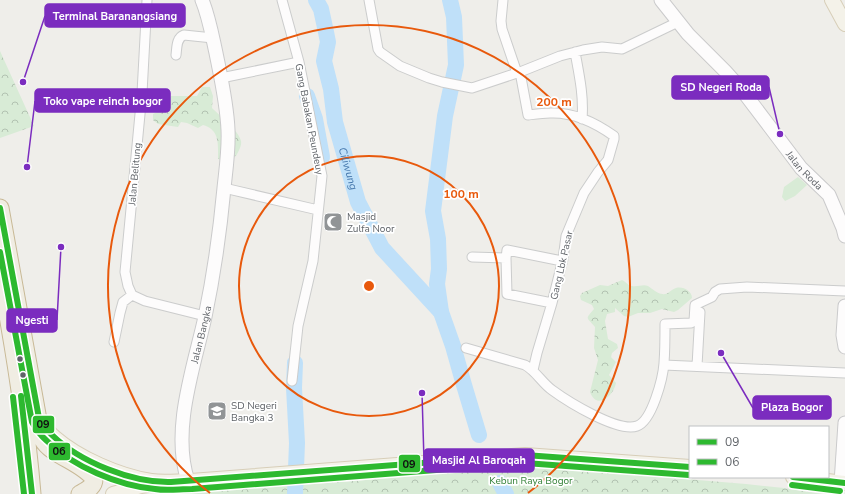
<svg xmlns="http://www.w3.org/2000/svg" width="845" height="494" font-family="'Nunito Sans',sans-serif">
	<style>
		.grass { fill: #d8ebd6 }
		.forest { fill: url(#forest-crowns) }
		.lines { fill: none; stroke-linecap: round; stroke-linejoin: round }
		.river { stroke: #bfe0f9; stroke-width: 16 }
		.street-casing { stroke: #cbcccc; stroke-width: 11 }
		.secondary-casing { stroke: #cacacb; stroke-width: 15 }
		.primary-casing { stroke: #d7ceb8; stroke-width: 16 }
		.highway-casing { stroke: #c8b996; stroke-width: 19 }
		.street { stroke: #fdfcfc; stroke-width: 9 }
		.secondary { stroke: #fdfcfc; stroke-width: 13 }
		.primary { stroke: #f4f2e9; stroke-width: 14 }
		.highway { stroke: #f0ede3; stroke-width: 17 }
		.bus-1-casing { stroke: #fff; stroke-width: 9 }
		.bus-2-casing { stroke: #fff; stroke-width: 9 }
		.bus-1 { stroke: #2db92f; stroke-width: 6 }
		.bus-2 { stroke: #2db92f; stroke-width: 6 }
		.ring { fill: none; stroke: #e8590c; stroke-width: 2 }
		.bus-dot { fill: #5f6368; stroke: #fff; stroke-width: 1.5 }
		.labels { text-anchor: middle; stroke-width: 3.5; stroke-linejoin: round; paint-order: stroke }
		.street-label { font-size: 10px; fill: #5f6368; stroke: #fff }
		.poi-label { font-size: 10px; fill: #5f6368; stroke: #fff; text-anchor: start }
		.park-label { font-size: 10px; fill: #348238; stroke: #fff }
		.water-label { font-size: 11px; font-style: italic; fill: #4174aa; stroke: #fff }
		.centre { fill: #e8590c; stroke: #fff; stroke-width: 2 }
		.ring-label { font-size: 12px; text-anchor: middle; font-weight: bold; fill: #e8590c; stroke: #fff; stroke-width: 3.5; stroke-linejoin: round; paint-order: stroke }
		.leader { fill: none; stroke: #7b2cbf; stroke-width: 1.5 }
		.callout-dot { fill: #7b2cbf; stroke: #fff; stroke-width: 1.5 }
		.callout { fill: #7b2cbf; stroke: #7b2cbf; stroke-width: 1.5 }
		.callout-label { font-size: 11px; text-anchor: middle; font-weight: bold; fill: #fff }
		.line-badge { stroke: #fff; stroke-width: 1.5 }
		.pale-badge-label { font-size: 11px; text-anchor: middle; font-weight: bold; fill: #111 }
	</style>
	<defs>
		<pattern id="forest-crowns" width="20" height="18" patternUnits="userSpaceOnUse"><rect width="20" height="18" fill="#d8ebd6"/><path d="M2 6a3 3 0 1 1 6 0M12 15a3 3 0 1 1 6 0" fill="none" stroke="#b2c2b1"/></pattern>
	</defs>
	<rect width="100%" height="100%" fill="#efeeea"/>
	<path class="grass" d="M 798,177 L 807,185 L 795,196 L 785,201 L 782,197 L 784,187 Z"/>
	<path class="forest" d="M 0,51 L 34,126 L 0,138 Z
		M 202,87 L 210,87 L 213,96 L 212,108 C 219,115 239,131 241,141 C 242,146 238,152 236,156 L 222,160 L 218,159 C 218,144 220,130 203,125 L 198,128 L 187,123 L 181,122 L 178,127 L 158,124 L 153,120 L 153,114 L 163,109 L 167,100 L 171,96 L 197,96 Z
		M 622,280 C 626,282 629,286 632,286 C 638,287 643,284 648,286 C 653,289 656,293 662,294 C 668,295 670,290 676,288 C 683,286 692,291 692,298 L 678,310 L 674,312 L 662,309 L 650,313 L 638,313 L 628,317 L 624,316 L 615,308 L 615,312 L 607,314 L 605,321 L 608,339 L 617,344 L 618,348 L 612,353 L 611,357 L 616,362 L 609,375 L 616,383 C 614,395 597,411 590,392 L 598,360 L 594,348 L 595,327 C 586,316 585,320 594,309 L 592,305 L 581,300 L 580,296 L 582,293 L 600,285 L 608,286 Z
		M 528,466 L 746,484 L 784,488 L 822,494 L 158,494 C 209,487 261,487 313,484 C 384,479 457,472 528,466 Z"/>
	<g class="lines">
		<g class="river">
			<path id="s1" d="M 316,0 L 321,9 L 326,32 L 328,42 L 324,61 L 331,89 L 335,122 L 358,202 L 382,248 L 441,312 L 453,346 L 464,385 L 479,435"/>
			<path d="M 307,96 L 315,119 L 322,157"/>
			<path d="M 441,312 L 437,284 L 439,269 L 438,239 L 433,211 L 445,116 L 456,65 L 454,17 L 450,0"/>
			<path d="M 295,363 L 294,388 L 297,443 L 295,494"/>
			<path d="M 500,483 L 506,494"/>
		</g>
		<g class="street-casing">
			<path id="street" d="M 282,0 L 299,62 L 322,176 L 313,261 L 298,326 L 292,381
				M 369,0 L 378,49 L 380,52 L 400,66 L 429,78 L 442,82 L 472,88 L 520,72 L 560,56 L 583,50 L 602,47 L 622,49 L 678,22
				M 503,0 L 501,21 L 502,29 L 517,73
				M 575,52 C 579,74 584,96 582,119
				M 176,55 C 177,48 176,38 184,35 L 213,38
				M 520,72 L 528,115 C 536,114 543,113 550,113 C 573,112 596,123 614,136 L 614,139 L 608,160 L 598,172 L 584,193 L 566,236 L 563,259 L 552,303 L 537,353 L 533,370
				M 221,78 L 299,62
				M 224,188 L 318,210
				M 472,257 L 506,258 L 507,250 L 562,261
				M 506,258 L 507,294 L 552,303
				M 132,295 L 145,301 L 205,316
				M 114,342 L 120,313 L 123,302 L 132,295 L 128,286 L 125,272 L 142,93 L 147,0
				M 466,348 L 525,365 C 536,371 542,383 552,390 C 567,401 618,433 637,426 C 652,421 663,378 664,363 C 665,350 665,337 665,324 L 691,323 L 694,321 L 695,305 L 712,297 L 715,292 L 720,289 L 747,287 L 845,291
				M 664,365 L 845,373
				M 697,366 L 700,312"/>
		</g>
		<g class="secondary-casing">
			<g id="secondary">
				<path id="s2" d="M 661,0 L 688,34 L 725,71 L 742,90 L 801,168 L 829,195 L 843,228 L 845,236"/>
				<path d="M 845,306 L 843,335 L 845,347"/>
				<path id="s3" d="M 188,481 C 171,430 194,367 205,317 C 214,274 220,231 224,188 C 226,169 229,149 228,130 C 227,104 221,78 216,53 C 212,35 209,17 202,0"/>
				<path d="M 841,483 L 845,423"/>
			</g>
		</g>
		<g class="primary-casing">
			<path id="primary" d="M 832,0 L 845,24
				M 39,418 C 43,424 48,432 54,437 C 78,458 119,476 151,481 C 164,483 178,481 191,481 L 525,455 L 690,467
				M 793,477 L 845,483
				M 113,494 L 141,486 L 155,484"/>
		</g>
		<g class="highway-casing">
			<path id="highway" d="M 0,208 L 40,431 C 41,434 42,437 43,440 C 51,455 84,463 94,479 C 94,487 87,490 80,494
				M 0,272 C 14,346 26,419 32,494"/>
		</g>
		<use href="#street" class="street"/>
		<use href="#secondary" class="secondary"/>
		<use href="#primary" class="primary"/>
		<use href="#highway" class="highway"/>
		<g class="bus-1-casing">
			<path id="bus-1" d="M 0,208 L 39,418 C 43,424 47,430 52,435 C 80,462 132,483 171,482 L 525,455 L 690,467
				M 21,396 L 32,494
				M 793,477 L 845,483"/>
		</g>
		<g class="bus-2-casing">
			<path id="bus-2" d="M 0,252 L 32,422 C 36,429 41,436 47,441 C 72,466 119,486 155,489 C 167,491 179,489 192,489 L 525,463 L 689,475
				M 13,397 L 24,494
				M 792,485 L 840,491"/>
		</g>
		<use href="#bus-1" class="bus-1"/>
		<use href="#bus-2" class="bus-2"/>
	</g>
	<g class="ring">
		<circle cx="369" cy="286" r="130"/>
		<path d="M210 493A261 261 0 1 1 528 493"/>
	</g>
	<defs>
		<g id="mosque-square" transform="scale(1)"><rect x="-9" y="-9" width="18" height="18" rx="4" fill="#919496" stroke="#fff"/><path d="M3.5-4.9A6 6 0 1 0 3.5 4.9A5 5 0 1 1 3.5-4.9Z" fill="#fff"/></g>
		<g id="school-square" transform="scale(1)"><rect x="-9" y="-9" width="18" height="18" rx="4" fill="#919496" stroke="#fff"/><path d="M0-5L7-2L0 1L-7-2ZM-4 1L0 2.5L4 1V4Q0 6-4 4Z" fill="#fff"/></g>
	</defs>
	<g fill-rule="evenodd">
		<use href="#mosque-square" x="333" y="222"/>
		<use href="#school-square" x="217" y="411"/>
	</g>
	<g class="bus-dot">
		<circle cx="20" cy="359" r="3.5"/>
		<circle cx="23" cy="375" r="3.5"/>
	</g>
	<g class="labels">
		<g class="street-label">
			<text transform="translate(310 119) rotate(79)" y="4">Gang Babakan Peundeuy</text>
			<text dy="4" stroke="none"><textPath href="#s2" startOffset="223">Jalan Roda</textPath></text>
			<text transform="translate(134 174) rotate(-85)" y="4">Jalan Belitung</text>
			<text transform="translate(561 265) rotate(-77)" y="4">Gang Lbk Pasar</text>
			<text dy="4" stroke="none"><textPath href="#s3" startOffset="149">Jalan Bangka</textPath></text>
		</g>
		<g class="poi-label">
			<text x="347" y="220">Masjid<tspan x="347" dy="12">Zulfa Noor</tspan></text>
			<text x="231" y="409">SD Negeri<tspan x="231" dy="12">Bangka 3</tspan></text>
		</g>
		<g class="park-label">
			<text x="531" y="484">Kebun Raya Bogor</text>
		</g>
		<g class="water-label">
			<text dy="4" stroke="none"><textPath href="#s1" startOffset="174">Ciliwung</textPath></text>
		</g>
	</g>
	<circle cx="369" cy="286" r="6" class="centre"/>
	<g class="ring-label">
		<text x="554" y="106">200 m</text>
		<text x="461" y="198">100 m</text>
	</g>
	<path class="leader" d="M23 82L45 16M780 134L769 87M27 167L35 101M61 247L57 320M721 353L753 408M422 393L424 461"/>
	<g class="callout-dot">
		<circle cx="23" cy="82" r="4"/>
		<circle cx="780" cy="134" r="4"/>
		<circle cx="27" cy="167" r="4"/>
		<circle cx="61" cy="247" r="4"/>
		<circle cx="721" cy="353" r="4"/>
		<circle cx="422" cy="393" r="4"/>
	</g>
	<g class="callout">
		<rect x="45" y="4" width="140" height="23" rx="4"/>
		<rect x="672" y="76" width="97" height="23" rx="4"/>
		<rect x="35" y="89" width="135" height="23" rx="4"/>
		<rect x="7" y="309" width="50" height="23" rx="4"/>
		<rect x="753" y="396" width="78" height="23" rx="4"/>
		<rect x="424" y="449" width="110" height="23" rx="4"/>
	</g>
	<g class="callout-label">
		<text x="115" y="20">Terminal Baranangsiang</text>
		<text x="721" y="91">SD Negeri Roda</text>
		<text x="103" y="105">Toko vape reinch bogor</text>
		<text x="32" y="324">Ngesti</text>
		<text x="792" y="411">Plaza Bogor</text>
		<text x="479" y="464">Masjid Al Baroqah</text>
	</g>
	<g class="line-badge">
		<rect x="32" y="415" width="23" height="19" rx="4" fill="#2db92f"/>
		<rect x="48" y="442" width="23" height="19" rx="4" fill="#2db92f"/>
		<rect x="398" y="454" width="23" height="19" rx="4" fill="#2db92f"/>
	</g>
	<g class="pale-badge-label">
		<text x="43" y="428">09</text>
		<text x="59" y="455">06</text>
		<text x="409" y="468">09</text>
	</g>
	<rect x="689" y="426" width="140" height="52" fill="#ffffff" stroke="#bfc1c3"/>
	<rect x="697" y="439" width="20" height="6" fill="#2db92f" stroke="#bfc1c3"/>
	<text x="725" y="446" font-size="12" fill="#5f6368">09</text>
	<rect x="697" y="459" width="20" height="6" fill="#2db92f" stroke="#bfc1c3"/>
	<text x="725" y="466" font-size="12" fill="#5f6368">06</text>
</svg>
